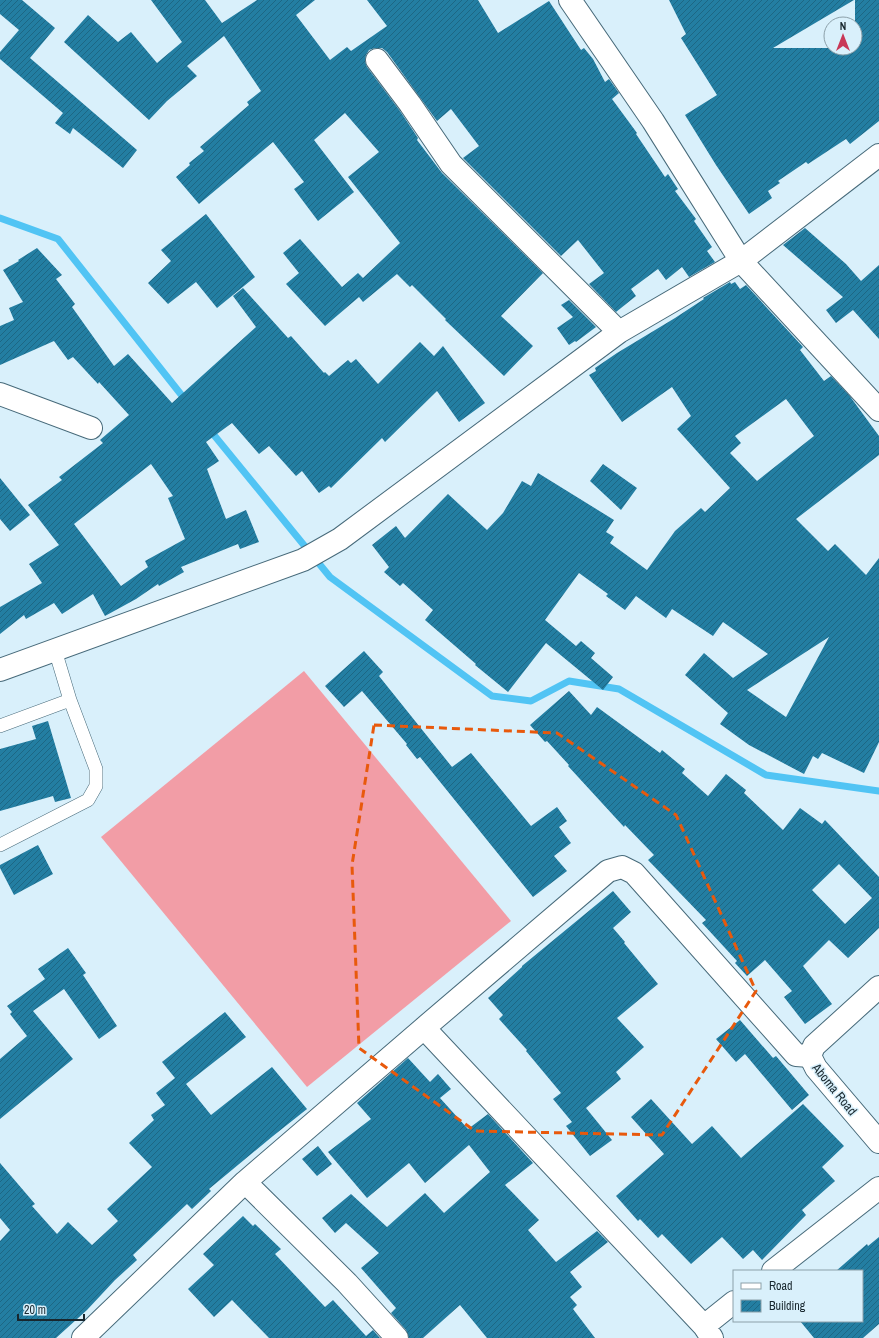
<svg xmlns="http://www.w3.org/2000/svg" width="879" height="1338" font-family="'Archivo Narrow',sans-serif">
	<style>
		.pitch { fill: #f29da6 }
		.lines { fill: none; stroke-linecap: round; stroke-linejoin: round }
		.stream { stroke: #51c4f4; stroke-width: 7 }
		.building { fill: url(#building-hatch); fill-rule: evenodd }
		.lane-casing { stroke: #476a7a; stroke-width: 14 }
		.street-casing { stroke: #476a7a; stroke-width: 24 }
		.secondary-casing { stroke: #476a7a; stroke-width: 24 }
		.lane { stroke: #fff; stroke-width: 13 }
		.street { stroke: #fff; stroke-width: 22 }
		.secondary { stroke: #fff; stroke-width: 22 }
		.marked { fill: none; stroke: #e8590c; stroke-width: 3; stroke-dasharray: 8 5; stroke-linejoin: round }
		.labels { text-anchor: middle; stroke-width: 3; stroke-linejoin: round; paint-order: stroke }
		.street-label { font-size: 13px; fill: #18272e; stroke: #d9f0fb }
	</style>
	<defs>
		<pattern id="building-hatch" width="6" height="6" patternUnits="userSpaceOnUse"><rect width="6" height="6" fill="#237ea2"/><path d="M-1 1l2-2M0 6l6-6M5 7l2-2" fill="none" stroke="#1d6784"/></pattern>
	</defs>
	<rect width="100%" height="100%" fill="#d9f0fb"/>
	<path class="pitch" d="M 304,671 L 511,921 L 307,1087 L 101,837 Z"/>
	<g class="lines">
		<path class="stream" d="M 0,218 L 58,239 L 187,402
			M 209,429 L 330,577 L 492,696 L 531,701 L 569,681 L 619,689 L 766,775 L 879,791"/>
	</g>
	<path class="building" d="M 0,0 L 22,0 L 55,28 L 30,58 L 137,150 L 123,168 L 73,128 L 70,134 L 55,123 L 63,113 L 0,59 L 0,52 L 19,30 L 0,14 Z
		M 151,0 L 205,0 L 222,23 L 257,0 L 315,0 L 296,15 L 330,60 L 347,47 L 351,51 L 387,26 L 367,0 L 478,0 L 498,33 L 549,1 L 581,50 L 584,48 L 593,59 L 605,82 L 609,79 L 619,93 L 612,99 L 637,133 L 636,134 L 665,177 L 668,174 L 678,189 L 675,191 L 696,219 L 694,221 L 712,247 L 707,251 L 715,262 L 689,277 L 682,267 L 666,280 L 658,269 L 631,289 L 636,296 L 616,312 L 589,284 L 604,273 L 578,240 L 561,256 L 463,158 L 479,146 L 451,109 L 437,121 L 387,52 L 382,48 L 375,48 L 369,50 L 366,55 L 365,61 L 367,67 L 400,111 L 418,138 L 417,140 L 442,173 L 543,273 L 501,316 L 533,346 L 504,376 L 445,320 L 446,319 L 412,285 L 410,287 L 397,274 L 363,302 L 359,297 L 325,326 L 286,284 L 299,273 L 283,253 L 300,239 L 342,287 L 358,273 L 363,278 L 400,243 L 348,177 L 379,152 L 345,113 L 314,140 L 354,192 L 318,221 L 294,189 L 304,182 L 273,142 L 199,204 L 176,177 L 190,165 L 189,163 L 204,151 L 200,147 L 249,105 L 247,102 L 261,91 L 224,36 L 187,66 L 197,76 L 167,101 L 149,120 L 64,42 L 88,15 L 118,42 L 131,32 L 157,63 L 182,42 Z
		M 669,0 L 854,0 L 773,48 L 855,48 L 855,0 L 879,0 L 879,121 L 850,144 L 846,139 L 808,164 L 806,162 L 778,181 L 780,183 L 768,191 L 772,198 L 749,214 L 716,165 L 685,115 L 717,95 L 681,38 L 686,34 Z
		M 206,214 L 255,277 L 217,308 L 196,282 L 168,304 L 148,283 L 171,261 L 161,250 Z
		M 805,228 L 846,264 L 861,281 L 879,265 L 879,339 L 853,310 L 836,323 L 826,310 L 843,297 L 783,245 Z
		M 37,248 L 62,275 L 56,279 L 75,304 L 72,307 L 114,366 L 128,354 L 172,403 L 256,327 L 233,296 L 243,288 L 288,338 L 291,336 L 324,373 L 325,372 L 329,376 L 348,360 L 351,363 L 356,359 L 378,384 L 420,342 L 434,356 L 443,346 L 485,403 L 459,422 L 437,391 L 385,442 L 382,438 L 331,488 L 329,486 L 319,493 L 302,471 L 296,476 L 269,446 L 259,454 L 232,423 L 206,442 L 219,461 L 207,469 L 226,519 L 246,510 L 259,542 L 240,549 L 238,544 L 181,567 L 184,572 L 159,586 L 158,584 L 136,599 L 105,616 L 93,594 L 62,614 L 54,603 L 26,619 L 24,615 L 0,634 L 0,607 L 42,583 L 29,564 L 59,545 L 28,505 L 62,480 L 59,477 L 103,443 L 100,440 L 129,415 L 99,382 L 98,384 L 73,357 L 68,360 L 54,341 L 0,365 L 0,326 L 14,320 L 9,308 L 23,302 L 3,270 L 19,261 L 18,260 ZM 151,464 L 173,496 L 168,498 L 185,539 L 145,561 L 148,567 L 121,586 L 74,524 Z
		M 730,282 L 731,284 L 735,282 L 740,289 L 746,285 L 803,347 L 800,350 L 824,381 L 831,376 L 849,395 L 879,436 L 879,455 L 796,519 L 828,551 L 835,544 L 866,575 L 879,558 L 879,742 L 864,773 L 822,753 L 818,759 L 813,756 L 804,774 L 749,745 L 720,724 L 728,713 L 685,675 L 704,653 L 733,678 L 768,654 L 723,622 L 713,636 L 672,609 L 666,618 L 636,596 L 625,610 L 606,596 L 608,594 L 579,573 L 545,620 L 576,646 L 581,641 L 595,653 L 591,658 L 613,677 L 603,690 L 546,643 L 508,692 L 475,665 L 476,664 L 425,620 L 433,610 L 403,583 L 400,586 L 384,572 L 389,567 L 372,545 L 396,526 L 405,538 L 448,494 L 487,530 L 503,513 L 522,481 L 531,486 L 538,473 L 614,520 L 606,532 L 614,537 L 610,543 L 647,570 L 675,531 L 701,508 L 705,512 L 730,488 L 677,429 L 691,416 L 672,387 L 622,422 L 589,375 L 596,371 L 595,368 L 617,353 L 675,318 L 704,299 L 703,298 ZM 786,399 L 814,436 L 757,481 L 730,453 L 741,443 L 735,436 ZM 829,637 L 786,717 L 747,690 Z
		M 569,300 L 596,327 L 576,342 L 575,341 L 569,345 L 557,328 L 573,317 L 561,305 Z
		M 603,464 L 637,488 L 621,510 L 590,481 Z
		M 0,478 L 30,515 L 10,531 L 0,519 Z
		M 364,651 L 383,672 L 379,676 L 452,767 L 471,753 L 531,826 L 557,807 L 567,821 L 559,827 L 571,843 L 554,856 L 567,871 L 533,897 L 420,757 L 417,759 L 406,745 L 407,744 L 362,691 L 344,707 L 325,686 Z
		M 569,691 L 591,715 L 597,707 L 660,753 L 662,750 L 685,769 L 682,773 L 708,796 L 726,774 L 746,790 L 744,793 L 783,830 L 800,808 L 822,824 L 825,820 L 879,877 L 879,928 L 848,958 L 829,940 L 803,966 L 832,1004 L 805,1024 L 784,997 L 792,991 L 765,960 L 747,976 L 735,963 L 737,961 L 702,923 L 706,920 L 648,860 L 654,855 L 625,825 L 624,827 L 568,766 L 569,765 L 547,741 L 545,742 L 530,725 ZM 839,864 L 872,898 L 845,924 L 812,890 Z
		M 48,721 L 71,798 L 55,802 L 53,796 L 0,811 L 0,749 L 36,739 L 32,726 Z
		M 38,845 L 53,874 L 14,895 L 0,868 L 0,865 Z
		M 613,891 L 631,912 L 613,928 L 625,942 L 624,943 L 658,984 L 617,1018 L 644,1047 L 616,1072 L 621,1079 L 586,1108 L 612,1140 L 590,1156 L 566,1126 L 572,1122 L 553,1099 L 561,1093 L 526,1051 L 527,1050 L 499,1019 L 503,1015 L 488,998 L 522,967 L 522,966 Z
		M 68,948 L 86,973 L 83,975 L 117,1026 L 99,1039 L 64,989 L 33,1011 L 73,1059 L 0,1119 L 0,1059 L 27,1036 L 10,1014 L 12,1012 L 7,1006 L 45,979 L 38,969 Z
		M 225,1012 L 246,1037 L 186,1084 L 211,1115 L 272,1067 L 307,1109 L 273,1136 L 209,1189 L 211,1191 L 192,1209 L 187,1204 L 133,1255 L 137,1260 L 115,1280 L 87,1310 L 56,1338 L 0,1338 L 0,1241 L 10,1230 L 0,1218 L 0,1163 L 35,1204 L 32,1206 L 57,1234 L 68,1222 L 92,1245 L 118,1221 L 107,1209 L 152,1167 L 129,1143 L 154,1120 L 151,1115 L 165,1105 L 156,1093 L 175,1078 L 162,1062 Z
		M 740,1020 L 773,1058 L 776,1056 L 809,1095 L 792,1110 L 745,1054 L 736,1062 L 716,1039 Z
		M 408,1058 L 430,1082 L 438,1074 L 451,1089 L 440,1098 L 468,1129 L 488,1114 L 533,1163 L 505,1185 L 539,1220 L 528,1230 L 556,1262 L 597,1231 L 608,1242 L 570,1272 L 582,1287 L 570,1297 L 577,1305 L 573,1309 L 595,1338 L 487,1338 L 460,1305 L 423,1338 L 409,1338 L 406,1330 L 391,1313 L 396,1308 L 361,1268 L 379,1253 L 346,1223 L 335,1233 L 322,1218 L 351,1194 L 387,1227 L 425,1193 L 444,1213 L 490,1172 L 469,1145 L 425,1183 L 409,1163 L 367,1198 L 328,1152 L 371,1119 L 357,1103 Z
		M 651,1099 L 692,1144 L 712,1126 L 741,1158 L 803,1104 L 844,1146 L 822,1167 L 835,1181 L 802,1210 L 806,1215 L 762,1260 L 753,1250 L 743,1259 L 722,1237 L 691,1264 L 662,1234 L 658,1238 L 640,1219 L 638,1221 L 616,1196 L 664,1154 L 631,1117 Z
		M 318,1146 L 332,1164 L 317,1176 L 302,1159 Z
		M 243,1216 L 253,1226 L 255,1224 L 281,1249 L 275,1254 L 325,1307 L 333,1300 L 366,1336 L 373,1330 L 380,1338 L 269,1338 L 232,1300 L 214,1317 L 188,1289 L 214,1265 L 203,1254 Z
		M 879,1237 L 879,1324 L 863,1338 L 814,1338 L 800,1321 L 862,1321 L 862,1271 L 836,1271 L 867,1244 L 868,1246 Z"/>
	<g class="lines">
		<g class="lane-casing">
			<path id="lane" d="M 0,726 L 70,700
				M 0,845 L 88,800 L 96,786 L 96,769 L 70,700 L 55,650"/>
		</g>
		<g class="street-casing">
			<path id="street" d="M 570,0 L 653,121 L 741,261 L 879,410
				M 377,60 L 410,104 L 451,164 L 619,332
				M 0,394 L 91,428
				M 0,670 L 303,560 L 340,539 L 619,332 L 741,261 L 879,155
				M 424,1028 L 704,1326 L 712,1338
				M 245,1182 L 347,1283 L 397,1338
				M 773,1271 L 879,1188
				M 704,1326 L 734,1302
				M 83,1338 L 245,1182 L 424,1028 L 608,871 L 622,867 L 634,873 L 796,1055 L 810,1056"/>
		</g>
		<g class="secondary-casing">
			<path id="secondary" d="M 879,987 L 814,1046 L 810,1056 L 816,1068 L 879,1142"/>
		</g>
		<use href="#lane" class="lane"/>
		<use href="#street" class="street"/>
		<use href="#secondary" class="secondary"/>
	</g>
	<path class="marked" d="M 374,725 L 557,733 L 676,815 L 756,991 L 662,1135 L 475,1131 L 359,1048 L 352,865 Z"/>
	<g class="labels">
		<g class="street-label">
			<text transform="translate(835 1089) rotate(51)" y="5">Aboma Road</text>
		</g>
	</g>
	<rect x="733" y="1270" width="130" height="52" fill="#d9f0fb" stroke="#8ca0a9"/>
	<rect x="741" y="1283" width="20" height="6" fill="#ffffff" stroke="#8ca0a9"/>
	<text x="769" y="1290" font-size="12" fill="#18272e">Road</text>
	<rect x="741" y="1300" width="20" height="12" fill="url(#building-hatch)" stroke="#8ca0a9"/>
	<text x="769" y="1310" font-size="12" fill="#18272e">Building</text>
	<g transform="translate(843 36)"><circle r="19" fill="#d9f0fb" stroke="#8ca0a9"/>
	<path d="M0-3L7 15L0 10L-7 15Z" fill="#c83857"/>
	<text y="-6" font-size="11" font-weight="bold" text-anchor="middle" fill="#18272e">N</text>
	</g>
	<path d="M18 1314v6h66v-6" fill="none" stroke="#18272e" stroke-width="2"/>
	<text x="24" y="1314" font-size="12" fill="#18272e" stroke="#d9f0fb" stroke-width="3" paint-order="stroke">20 m</text>
</svg>
